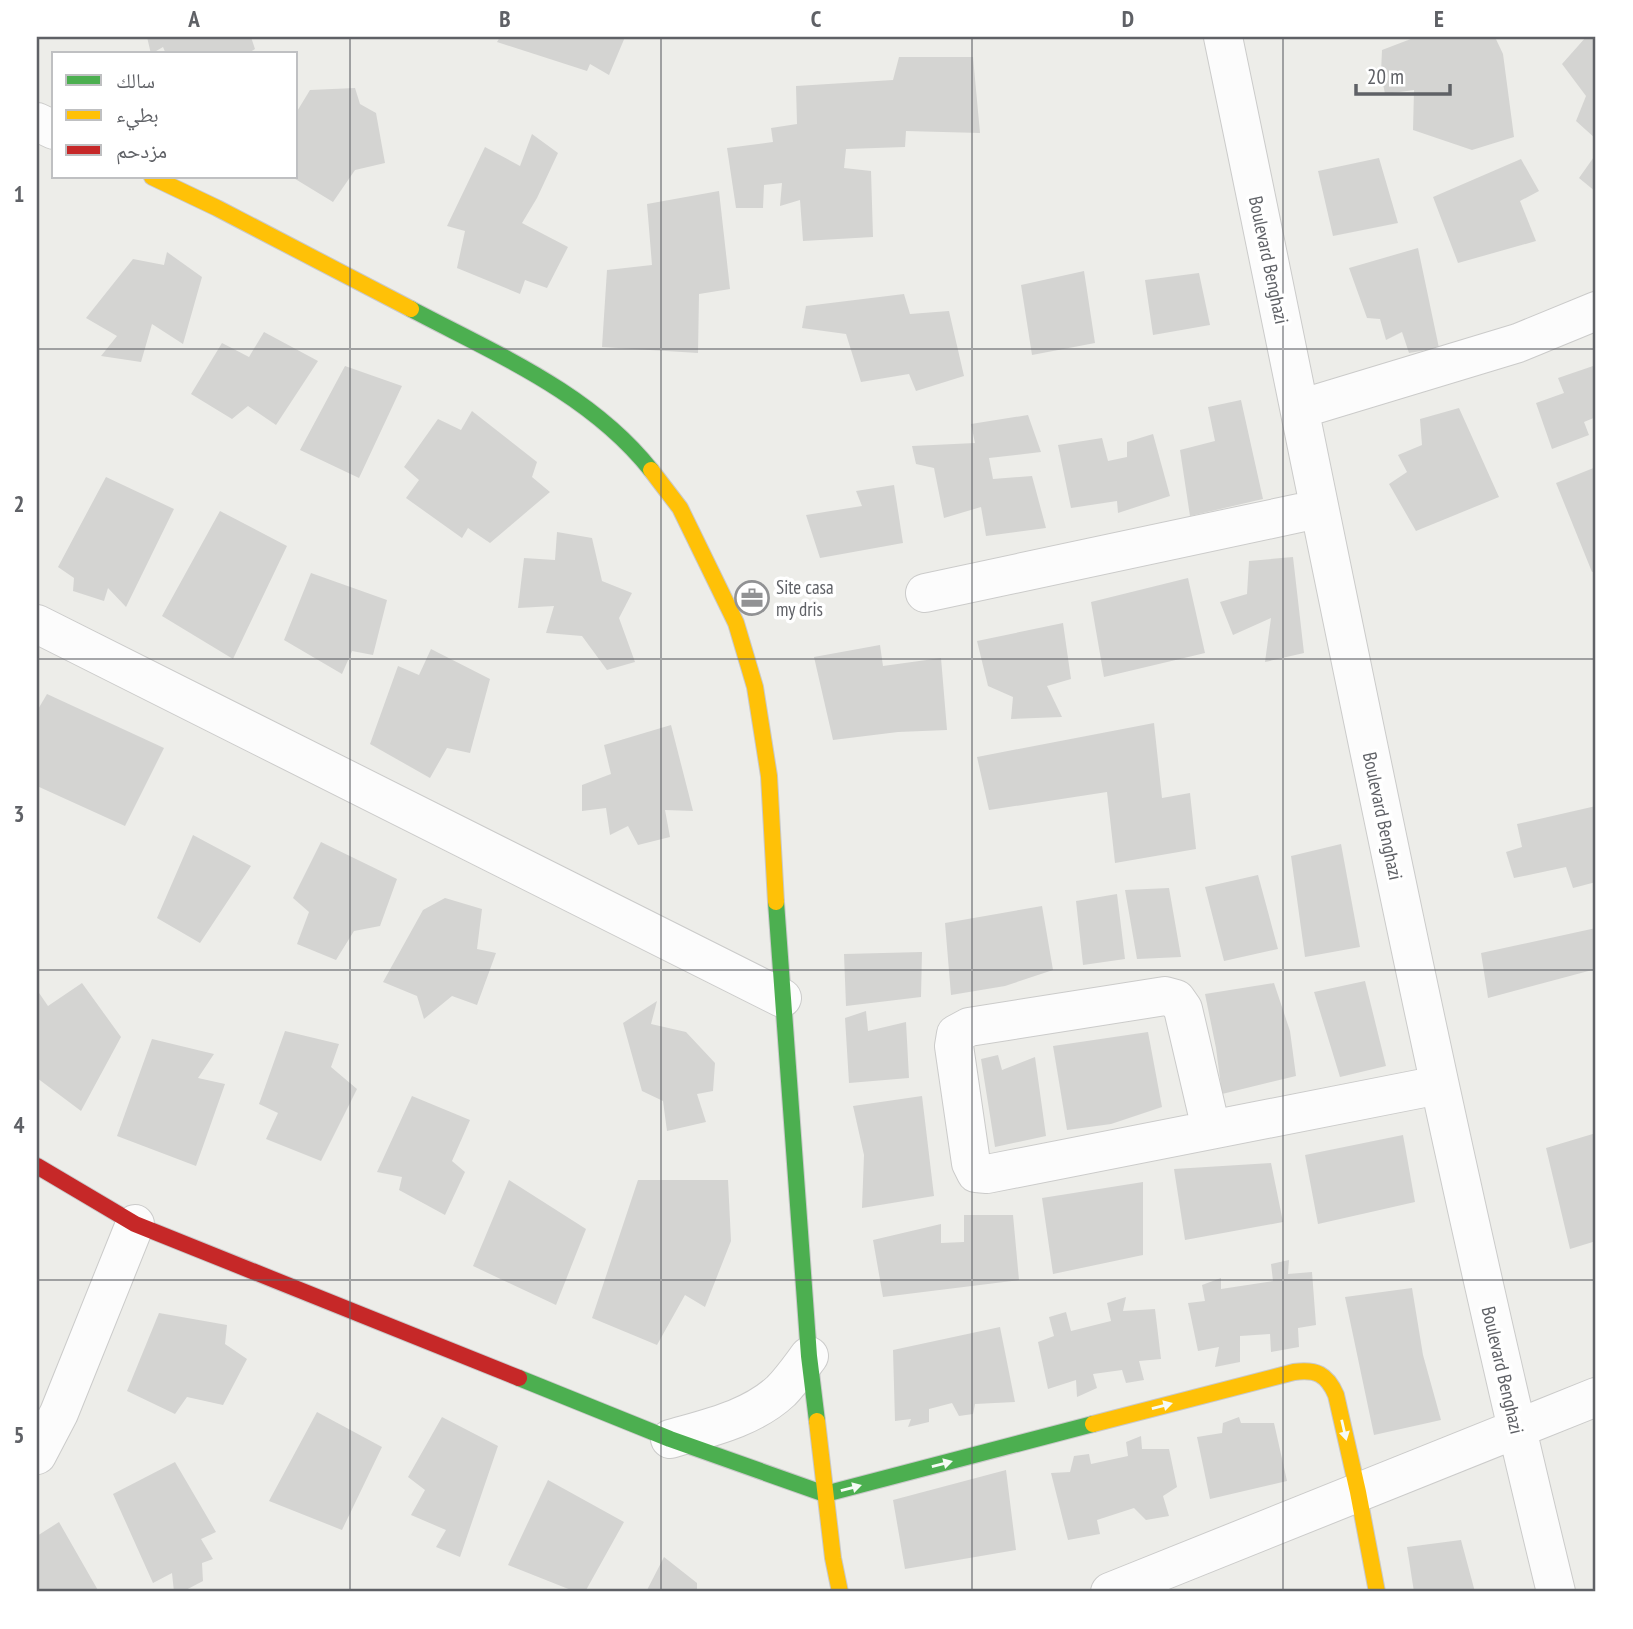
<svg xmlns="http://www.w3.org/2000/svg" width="1633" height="1629" font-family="'PT Sans Narrow','Noto Naskh Arabic',sans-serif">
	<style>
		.building { fill: #d4d4d2 }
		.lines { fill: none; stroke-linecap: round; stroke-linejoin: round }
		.street-casing { stroke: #cbcbca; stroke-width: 40 }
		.fast-casing { stroke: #c9c9ca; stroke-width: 18 }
		.slow-casing { stroke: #c9c9ca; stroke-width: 18 }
		.jam-casing { stroke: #c9c9ca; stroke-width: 18 }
		.street { stroke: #fcfcfc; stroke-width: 38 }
		.fast { stroke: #4caf50; stroke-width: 16 }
		.slow { stroke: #ffc107; stroke-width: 16 }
		.jam { stroke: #c62828; stroke-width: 16 }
		.oneway { fill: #f6fbf6 }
		.grid { fill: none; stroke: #5f6166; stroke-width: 2; stroke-opacity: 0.55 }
		.labels { text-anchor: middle; stroke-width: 7; stroke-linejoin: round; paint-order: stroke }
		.street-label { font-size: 19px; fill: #5f6166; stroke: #fff }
		.poi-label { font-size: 19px; fill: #5f6166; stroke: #fff; text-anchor: start }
		.neatline { fill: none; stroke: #5f6166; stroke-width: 2.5 }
		.grid-label { font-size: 23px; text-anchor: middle; font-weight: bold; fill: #5f6166 }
	</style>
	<rect width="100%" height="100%" fill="#edede9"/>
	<path class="building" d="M 147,37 L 251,37 L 255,49 L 247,54 L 166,54 L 163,47 L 151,54 Z
		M 500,37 L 625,37 L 609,75 L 590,64 L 587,71 L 497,42 Z
		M 1416,37 L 1495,37 L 1503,54 L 1514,137 L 1472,150 L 1413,130 L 1414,90 L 1385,94 L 1381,73 L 1382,50 Z
		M 1586,37 L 1596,37 L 1596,139 L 1576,121 L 1586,96 L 1562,64 Z
		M 899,57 L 973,57 L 980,133 L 906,131 L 905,147 L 846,149 L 844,168 L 871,171 L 873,237 L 803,241 L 800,200 L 780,206 L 782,183 L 764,185 L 763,208 L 736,208 L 727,148 L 773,142 L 771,128 L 797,124 L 796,86 L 893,80 Z
		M 355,88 L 360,104 L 376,113 L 385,163 L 355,170 L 333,202 L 292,177 L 296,177 L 296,113 L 310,90 Z
		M 532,134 L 558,153 L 537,198 L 522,223 L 568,247 L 547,288 L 525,280 L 520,294 L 457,268 L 465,231 L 447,226 L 485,147 L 520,166 Z
		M 1596,154 L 1596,192 L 1579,178 Z
		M 1379,158 L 1398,223 L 1333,236 L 1318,171 Z
		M 1521,159 L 1539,191 L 1520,201 L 1536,241 L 1458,263 L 1433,197 Z
		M 719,191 L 730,289 L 699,294 L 698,353 L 602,347 L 607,270 L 652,265 L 647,204 Z
		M 1418,248 L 1439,348 L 1409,353 L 1402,332 L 1386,340 L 1380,319 L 1367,318 L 1349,268 Z
		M 167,252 L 202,277 L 183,344 L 152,324 L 141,362 L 101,356 L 117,336 L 86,318 L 133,259 L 164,265 Z
		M 1084,271 L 1095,343 L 1032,355 L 1021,285 Z
		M 1199,273 L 1210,325 L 1153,335 L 1145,280 Z
		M 904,294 L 910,314 L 949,311 L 964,376 L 916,391 L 909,374 L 861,382 L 846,334 L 802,328 L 806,306 Z
		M 264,332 L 318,361 L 276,425 L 248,406 L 232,419 L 191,394 L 222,343 L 249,357 Z
		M 1596,365 L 1596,417 L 1584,422 L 1589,435 L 1552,449 L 1536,403 L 1564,393 L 1558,378 Z
		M 345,366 L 402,386 L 359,478 L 300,450 Z
		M 1241,400 L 1263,499 L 1190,516 L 1180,450 L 1215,441 L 1208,407 Z
		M 1459,408 L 1499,497 L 1416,531 L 1389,484 L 1407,472 L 1398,455 L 1422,445 L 1420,419 Z
		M 472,411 L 537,462 L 532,477 L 550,492 L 490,543 L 468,528 L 462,538 L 406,498 L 419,480 L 404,467 L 438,419 L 461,430 Z
		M 1028,415 L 1041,452 L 989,458 L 993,479 L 1032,476 L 1046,528 L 986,536 L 981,507 L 944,518 L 934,468 L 916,464 L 912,446 L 975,443 L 971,424 Z
		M 1153,434 L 1170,496 L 1118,513 L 1117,501 L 1071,508 L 1058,445 L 1102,438 L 1108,461 L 1127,457 L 1127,442 Z
		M 1596,467 L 1596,571 L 1592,572 L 1556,483 Z
		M 106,477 L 174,509 L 126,607 L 108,588 L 104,601 L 73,591 L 74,578 L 58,567 Z
		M 894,485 L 903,543 L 820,558 L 806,515 L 862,506 L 856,491 Z
		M 220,511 L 287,546 L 233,659 L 162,616 Z
		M 557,532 L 592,538 L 602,581 L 632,593 L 619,618 L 635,662 L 607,670 L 582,636 L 546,633 L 554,606 L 518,608 L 524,558 L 555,560 Z
		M 1293,557 L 1304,653 L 1265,662 L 1271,618 L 1233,635 L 1220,602 L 1247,594 L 1249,561 Z
		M 311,573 L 387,600 L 373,655 L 352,651 L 342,674 L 284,640 Z
		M 1188,578 L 1205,653 L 1104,677 L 1091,602 Z
		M 1063,623 L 1071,679 L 1047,686 L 1062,717 L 1011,719 L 1013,697 L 988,686 L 977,641 Z
		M 880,645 L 883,666 L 941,658 L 947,730 L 898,732 L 833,740 L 814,657 Z
		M 431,649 L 490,679 L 470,753 L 447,748 L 430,778 L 370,744 L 398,666 L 419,675 Z
		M 47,694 L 164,748 L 125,826 L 37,786 L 37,711 Z
		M 1154,723 L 1162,798 L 1190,793 L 1196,849 L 1115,863 L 1107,792 L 989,810 L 977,757 Z
		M 671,725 L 693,811 L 665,810 L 670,837 L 638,845 L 628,826 L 610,835 L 606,808 L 582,811 L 582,785 L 611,774 L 604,745 Z
		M 1596,806 L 1596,882 L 1573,888 L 1566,867 L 1514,878 L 1506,852 L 1522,847 L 1517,824 Z
		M 193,835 L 251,866 L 200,943 L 157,918 Z
		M 321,842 L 397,879 L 380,926 L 354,931 L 336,960 L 297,944 L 309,912 L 293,898 Z
		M 1341,844 L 1360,947 L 1305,957 L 1291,856 Z
		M 1258,875 L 1278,949 L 1224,961 L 1205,887 Z
		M 1169,888 L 1181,957 L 1137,959 L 1125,890 Z
		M 1117,894 L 1125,959 L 1083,965 L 1076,901 Z
		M 445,898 L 482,909 L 477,949 L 496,953 L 477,1005 L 452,996 L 424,1019 L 417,996 L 383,982 L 423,910 Z
		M 1042,906 L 1053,970 L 1005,986 L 951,995 L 945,923 Z
		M 1596,928 L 1596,969 L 1488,998 L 1481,953 Z
		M 922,952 L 921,997 L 846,1006 L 844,954 Z
		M 1365,981 L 1386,1066 L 1340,1077 L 1314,992 Z
		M 82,983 L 121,1037 L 81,1111 L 37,1078 L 37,990 L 48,1006 Z
		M 1274,983 L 1290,1031 L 1296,1076 L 1222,1094 L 1216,1048 L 1205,994 Z
		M 657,1001 L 651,1024 L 686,1032 L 715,1063 L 713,1091 L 697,1094 L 706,1122 L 667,1131 L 663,1101 L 642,1091 L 623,1023 Z
		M 866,1011 L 868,1031 L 906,1022 L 909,1078 L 849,1083 L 845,1018 Z
		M 285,1031 L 339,1044 L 331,1067 L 357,1089 L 321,1161 L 266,1139 L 278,1113 L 259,1104 Z
		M 1148,1032 L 1162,1107 L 1111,1124 L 1067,1130 L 1053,1046 Z
		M 152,1039 L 214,1054 L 198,1078 L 225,1084 L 196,1166 L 117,1136 Z
		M 998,1055 L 1002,1070 L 1035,1057 L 1046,1136 L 995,1147 L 981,1059 Z
		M 412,1096 L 470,1120 L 452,1161 L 465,1172 L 445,1215 L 399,1190 L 402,1177 L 377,1172 Z
		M 922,1096 L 934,1196 L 862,1208 L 864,1155 L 853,1106 Z
		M 1596,1133 L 1596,1241 L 1570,1249 L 1546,1148 Z
		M 1403,1135 L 1415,1202 L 1318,1224 L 1305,1155 Z
		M 1271,1163 L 1283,1222 L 1185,1240 L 1174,1169 Z
		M 509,1180 L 586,1229 L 556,1305 L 473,1266 Z
		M 638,1180 L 728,1180 L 731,1241 L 705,1307 L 685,1295 L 657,1345 L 592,1318 Z
		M 1143,1182 L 1143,1255 L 1053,1274 L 1042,1198 Z
		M 964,1215 L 1013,1215 L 1019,1280 L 883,1297 L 873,1240 L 941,1224 L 941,1243 L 964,1242 Z
		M 1289,1260 L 1288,1274 L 1312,1272 L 1316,1325 L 1298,1328 L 1299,1347 L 1271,1352 L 1270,1334 L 1240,1336 L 1240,1362 L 1215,1367 L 1219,1347 L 1198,1351 L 1188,1303 L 1205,1301 L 1202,1285 L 1221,1278 L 1221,1289 L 1273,1281 L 1271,1264 Z
		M 1412,1288 L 1423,1355 L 1441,1420 L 1374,1435 L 1345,1297 Z
		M 1126,1297 L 1123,1311 L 1155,1309 L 1161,1359 L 1139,1361 L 1144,1380 L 1126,1383 L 1122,1370 L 1093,1374 L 1097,1388 L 1077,1397 L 1076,1380 L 1048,1389 L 1038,1342 L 1054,1336 L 1049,1317 L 1066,1312 L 1071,1331 L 1111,1321 L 1107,1303 Z
		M 159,1313 L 227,1325 L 225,1344 L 247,1359 L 223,1405 L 187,1397 L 175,1414 L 127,1391 Z
		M 1000,1327 L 1015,1402 L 975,1404 L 973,1414 L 959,1416 L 952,1403 L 929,1409 L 929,1422 L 908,1427 L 911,1419 L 895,1421 L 893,1350 Z
		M 317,1412 L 382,1447 L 342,1530 L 269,1501 Z
		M 442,1417 L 498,1446 L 460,1557 L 436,1547 L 446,1530 L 411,1515 L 425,1490 L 408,1477 Z
		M 1239,1417 L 1241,1423 L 1274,1423 L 1287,1481 L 1210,1499 L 1197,1437 L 1222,1433 L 1223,1423 Z
		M 1141,1436 L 1142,1449 L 1169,1449 L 1177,1487 L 1163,1496 L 1169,1516 L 1146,1520 L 1134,1508 L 1097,1520 L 1100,1534 L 1068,1540 L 1051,1473 L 1070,1472 L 1074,1456 L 1089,1454 L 1091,1464 L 1128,1456 L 1126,1442 Z
		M 175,1462 L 216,1532 L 201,1539 L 213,1559 L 202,1563 L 203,1581 L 182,1592 L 174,1592 L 172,1573 L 153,1583 L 113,1494 Z
		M 1006,1470 L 1016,1550 L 905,1569 L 893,1500 Z
		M 548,1480 L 624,1522 L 585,1592 L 576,1592 L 508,1565 Z
		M 59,1522 L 99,1592 L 37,1592 L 37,1536 Z
		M 1461,1540 L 1475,1592 L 1414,1592 L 1407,1547 Z
		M 664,1557 L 697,1583 L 697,1592 L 646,1592 Z"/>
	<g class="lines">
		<g class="street-casing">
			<path id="street" d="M 1223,37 C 1331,556 1430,1077 1556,1592
				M 37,122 L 54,130
				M 1300,409 L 1518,343 L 1596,311
				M 925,593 L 1318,509
				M 37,624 L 782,998
				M 1211,1129 L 1183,1009 L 1176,999 L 1165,996 L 969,1027 L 956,1034 L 954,1046 L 971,1163 L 976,1173 L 987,1174 L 1439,1085
				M 670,1439 C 708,1428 751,1419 781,1391 C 791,1381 800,1368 809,1356
				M 37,1455 L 59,1413 L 135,1224
				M 1110,1592 L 1596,1397"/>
		</g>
		<g class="fast-casing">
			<path id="fast" d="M 411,309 C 496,354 590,393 651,470
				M 776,902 L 809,1356 L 817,1421
				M 519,1378 L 670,1439 L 825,1494 L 1093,1424"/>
		</g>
		<g class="slow-casing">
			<path id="slow" d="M 152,177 L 217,208 L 411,309
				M 651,470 L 680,508 L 736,623 L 755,687 L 769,776 L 776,902
				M 817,1421 L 833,1558 L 840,1592
				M 1093,1424 L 1294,1372 C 1316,1369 1327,1374 1336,1395 L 1358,1492 L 1377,1592"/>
		</g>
		<g class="jam-casing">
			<path id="jam" d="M 37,1166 L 135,1224 L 519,1378"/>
		</g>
		<use href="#street" class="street"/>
		<use href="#fast" class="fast"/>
		<use href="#slow" class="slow"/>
		<use href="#jam" class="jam"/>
	</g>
	<defs><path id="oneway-solid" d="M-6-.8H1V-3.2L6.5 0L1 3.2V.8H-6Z" transform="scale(1.75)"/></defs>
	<g class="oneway">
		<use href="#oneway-solid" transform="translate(1162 1406) rotate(-15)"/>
		<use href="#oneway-solid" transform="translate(1344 1430) rotate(77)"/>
		<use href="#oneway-solid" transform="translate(942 1464) rotate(-15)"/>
		<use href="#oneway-solid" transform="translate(851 1488) rotate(-15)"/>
	</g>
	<path class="grid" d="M 350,37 L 350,1592M 661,37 L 661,1592M 972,37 L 972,1592M 1283,37 L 1283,1592M 37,349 L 1596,349M 37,659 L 1596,659M 37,970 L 1596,970M 37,1280 L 1596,1280"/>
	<defs>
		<g id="office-ring" transform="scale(1.75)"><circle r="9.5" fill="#fff" stroke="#919294" stroke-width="1.5"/><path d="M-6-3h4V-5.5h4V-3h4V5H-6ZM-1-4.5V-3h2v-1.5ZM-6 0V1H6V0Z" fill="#919294"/></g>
	</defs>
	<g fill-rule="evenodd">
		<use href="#office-ring" x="752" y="598"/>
	</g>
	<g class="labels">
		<g class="street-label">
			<text transform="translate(1269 260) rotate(78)" y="7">Boulevard Benghazi</text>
			<text transform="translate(1383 816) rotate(78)" y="7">Boulevard Benghazi</text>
			<text transform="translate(1503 1370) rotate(77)" y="7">Boulevard Benghazi</text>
		</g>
		<g class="poi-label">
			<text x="776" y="594">Site casa<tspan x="776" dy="22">my dris</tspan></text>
		</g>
	</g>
	<rect width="1633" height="1629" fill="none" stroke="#ffffff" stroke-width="77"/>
	<rect x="52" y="52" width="245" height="126" fill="#ffffff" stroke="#bfc0c2" stroke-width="2"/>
	<rect x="66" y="75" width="35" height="10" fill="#4caf50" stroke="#bfc0c2" stroke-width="2"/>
	<text x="116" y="88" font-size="21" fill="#5f6166">سالك</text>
	<rect x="66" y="110" width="35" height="10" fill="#ffc107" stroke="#bfc0c2" stroke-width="2"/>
	<text x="116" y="122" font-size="21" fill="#5f6166">بطيء</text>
	<rect x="66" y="145" width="35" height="10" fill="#c62828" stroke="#bfc0c2" stroke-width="2"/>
	<text x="116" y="158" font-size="21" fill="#5f6166">مزدحم</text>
	<path d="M1356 84v10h94v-10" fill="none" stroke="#5f6166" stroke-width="3.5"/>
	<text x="1367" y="84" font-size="21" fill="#5f6166" stroke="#ffffff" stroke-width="5" paint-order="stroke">20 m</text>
	<rect x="38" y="38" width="1556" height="1552" class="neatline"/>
	<g class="grid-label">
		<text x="194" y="27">A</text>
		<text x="505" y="27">B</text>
		<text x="816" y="27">C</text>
		<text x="1128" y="27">D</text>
		<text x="1439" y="27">E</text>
		<text x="19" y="202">1</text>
		<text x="19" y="512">2</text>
		<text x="19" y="822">3</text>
		<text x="19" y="1133">4</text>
		<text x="19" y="1443">5</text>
	</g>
</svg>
